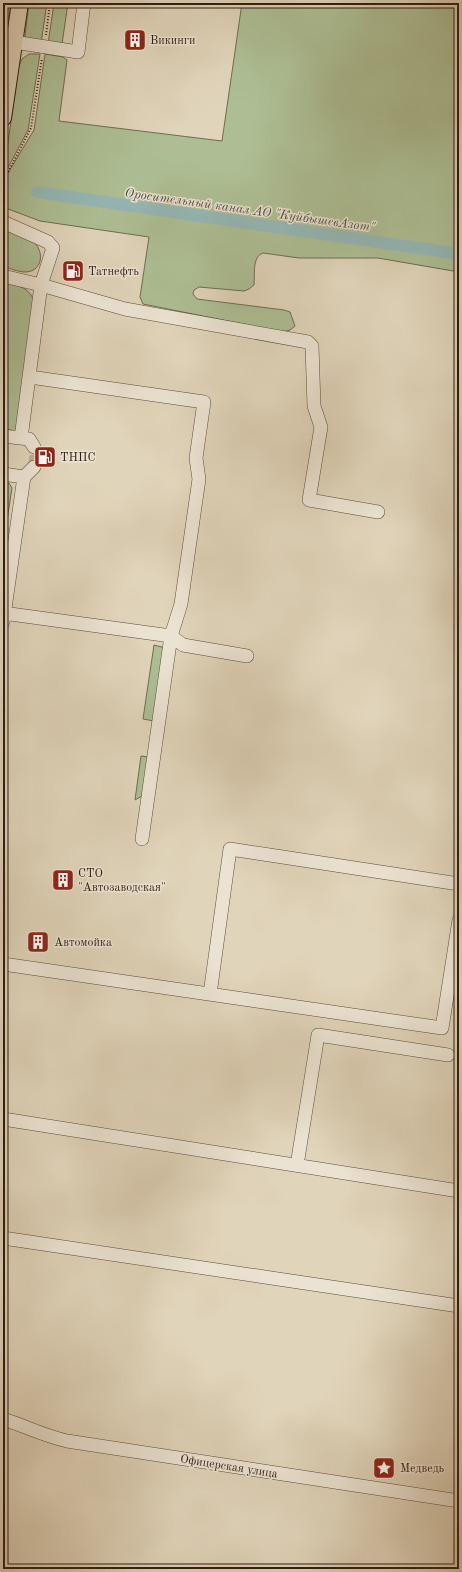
<svg xmlns="http://www.w3.org/2000/svg" width="462" height="1572" font-family="'Old Standard TT',serif">
	<style>
		.green { fill: #adbe94; stroke: #6f6c53 }
		.lines { fill: none; stroke-linecap: round; stroke-linejoin: round }
		.canal { stroke: #94b7b5; stroke-width: 12 }
		.minor-tunnel { stroke: #bdaf98; stroke-width: 13; stroke-dasharray: 13 6; stroke-linecap: butt }
		.minor-casing { stroke: #5d493c; stroke-width: 14 }
		.major-casing { stroke: #311b12; stroke-width: 18 }
		.path { stroke: #311b12; stroke-width: 2; stroke-dasharray: 1 2; stroke-linecap: butt }
		.minor { stroke: #ebe3d2; stroke-width: 13 }
		.major { stroke: #e0d4ba; stroke-width: 16 }
		.labels { text-anchor: middle; stroke-width: 3; stroke-linejoin: round; paint-order: stroke }
		.poi-label { font-size: 12px; fill: #311b12; stroke: #ebe3d2; text-anchor: start }
		.street-label { font-size: 12px; fill: #311b12; stroke: #ebe3d2 }
		.water-label { font-size: 13px; font-style: italic; fill: #4f4a43; stroke: #ebe3d2 }
	</style>
	<rect width="100%" height="100%" fill="#e0d4ba"/>
	<filter id="stains"><feTurbulence type="fractalNoise" baseFrequency=".005" numOctaves="4"/><feColorMatrix values="0 0 0 0 .2 0 0 0 0 .09 0 0 0 0 .02 0 0 0 .5 -.17"/></filter>
	<radialGradient id="worn" r=".72"><stop offset=".6" stop-color="#630" stop-opacity="0"/><stop offset="1" stop-color="#630" stop-opacity=".3"/></radialGradient>
	<path class="green" d="M 4,3 L 11,3 L 3,57 L 3,9 Z
		M 29,3 L 47,3 L 41,43 L 27,39 L 25,36 Z
		M 54,3 L 68,3 L 62,44 L 48,44 Z
		M 242,3 L 459,3 L 459,272 L 378,258 L 299,258 L 263,253 C 252,257 255,274 254,285 L 249,289 L 244,291 L 199,287 L 194,290 L 193,294 L 197,299 L 284,310 L 290,312 L 295,326 L 290,330 L 283,332 L 143,304 L 140,297 L 149,237 L 40,221 L 3,207 L 3,181 L 34,130 L 45,54 L 63,57 L 67,60 L 59,121 L 222,141 Z
		M 29,54 L 40,54 L 28,130 L 3,177 L 19,66 L 22,59 Z
		M 3,229 L 34,242 C 45,253 42,272 25,272 C 18,272 9,268 3,266 Z
		M 3,282 C 17,285 30,287 34,302 L 16,431 L 3,429 Z
		M 3,482 L 9,483 L 12,488 L 3,547 Z
		M 154,645 L 162,647 L 163,649 L 154,721 L 143,719 Z
		M 141,756 L 149,757 L 142,796 L 135,800 Z"/>
	<g class="lines">
		<path class="canal" d="M 37,192 L 459,254"/>
		<path class="minor-tunnel" d="M 34,467 L 36,457 L 34,447"/>
		<g class="minor-casing">
			<path id="minor" d="M 14,42 L 78,52 L 84,3
				M 3,222 L 48,242 L 53,248 L 41,285 L 3,276
				M 30,377 L 204,402 L 196,458 L 199,479 L 181,604 L 171,636 L 142,839
				M 3,436 L 29,439 L 34,447
				M 21,438 L 41,285 L 125,309 L 308,342 L 312,346 L 314,406 L 321,427 L 309,500 L 378,512
				M 3,474 L 24,477 L 34,467
				M 3,613 L 171,636 L 183,645 L 247,656
				M 3,622 L 24,477
				M 3,964 L 442,1028 L 459,920
				M 210,994 L 230,849 L 459,884
				M 3,1119 L 459,1191
				M 297,1165 L 318,1035 L 448,1055
				M 3,1238 L 459,1306
				M 3,1419 C 25,1426 45,1436 67,1441 L 459,1501"/>
		</g>
		<g class="major-casing">
			<path id="major" d="M 3,118 L 20,3"/>
		</g>
		<path class="path" d="M 46,35 L 50,3
			M 3,195 L 6,176 L 31,128 L 42,58"/>
		<use href="#minor" class="minor"/>
		<use href="#major" class="major"/>
	</g>
	<defs>
		<g id="building-square" transform="scale(1.15)"><rect x="-9" y="-9" width="18" height="18" rx="4" fill="#8f2418" stroke="#ebe3d2"/><path d="M-4-6H4V6H1V3H-1V6H-4ZM-2.5-4.3h1.7v1.8h-1.7ZM.8-4.3h1.7v1.8H.8ZM-2.5-1h1.7V.8h-1.7ZM.8-1h1.7V.8H.8Z" fill="#fff"/></g>
		<g id="fuel-square" transform="scale(1.15)"><rect x="-9" y="-9" width="18" height="18" rx="4" fill="#8f2418" stroke="#ebe3d2"/><path d="M-5.5-6h7V0h2V4h1.3V-2.5L3-4.5l.8-.8L6-3V5H2.5V1h-1V6h-7ZM-4.2-4.7v3.2H.2V-4.7Z" fill="#fff"/></g>
		<g id="sight-square" transform="scale(1.15)"><rect x="-9" y="-9" width="18" height="18" rx="4" fill="#8f2418" stroke="#ebe3d2"/><path d="M0-6L1.8-2.2L6-1.7L2.9 1.2L3.7 5.4L0 3.3L-3.7 5.4L-2.9 1.2L-6-1.7L-1.8-2.2Z" fill="#fff"/></g>
	</defs>
	<g fill-rule="evenodd">
		<use href="#building-square" x="135" y="40"/>
		<use href="#fuel-square" x="73" y="271"/>
		<use href="#fuel-square" x="45" y="457"/>
		<use href="#building-square" x="63" y="880"/>
		<use href="#building-square" x="38" y="942"/>
		<use href="#sight-square" x="384" y="1468"/>
	</g>
	<g class="labels">
		<g class="poi-label">
			<text x="150" y="44">Викинги</text>
			<text x="88" y="275">Татнефть</text>
			<text x="60" y="461">ТНПС</text>
			<text x="78" y="877">СТО<tspan x="78" dy="14">"Автозаводская"</tspan></text>
			<text x="54" y="946">Автомойка</text>
			<text x="400" y="1472">Медведь</text>
		</g>
		<g class="street-label">
			<text transform="translate(229 1466) rotate(9)" y="4">Офицерская улица</text>
		</g>
		<g class="water-label">
			<text transform="translate(250 209) rotate(8)" y="5">Оросительный канал АО "КуйбышевАзот"</text>
		</g>
	</g>
	<rect width="462" height="1572" fill="none" stroke="#e0d4ba" stroke-width="16"/>
	<rect x="4" y="4" width="454" height="1564" fill="none" stroke="#311b12" stroke-width="2"/>
	<rect x="8" y="8" width="446" height="1556" fill="none" stroke="#311b12"/>
	<rect width="100%" height="100%" filter="url(#stains)"/>
	<rect width="100%" height="100%" fill="url(#worn)"/>
</svg>
